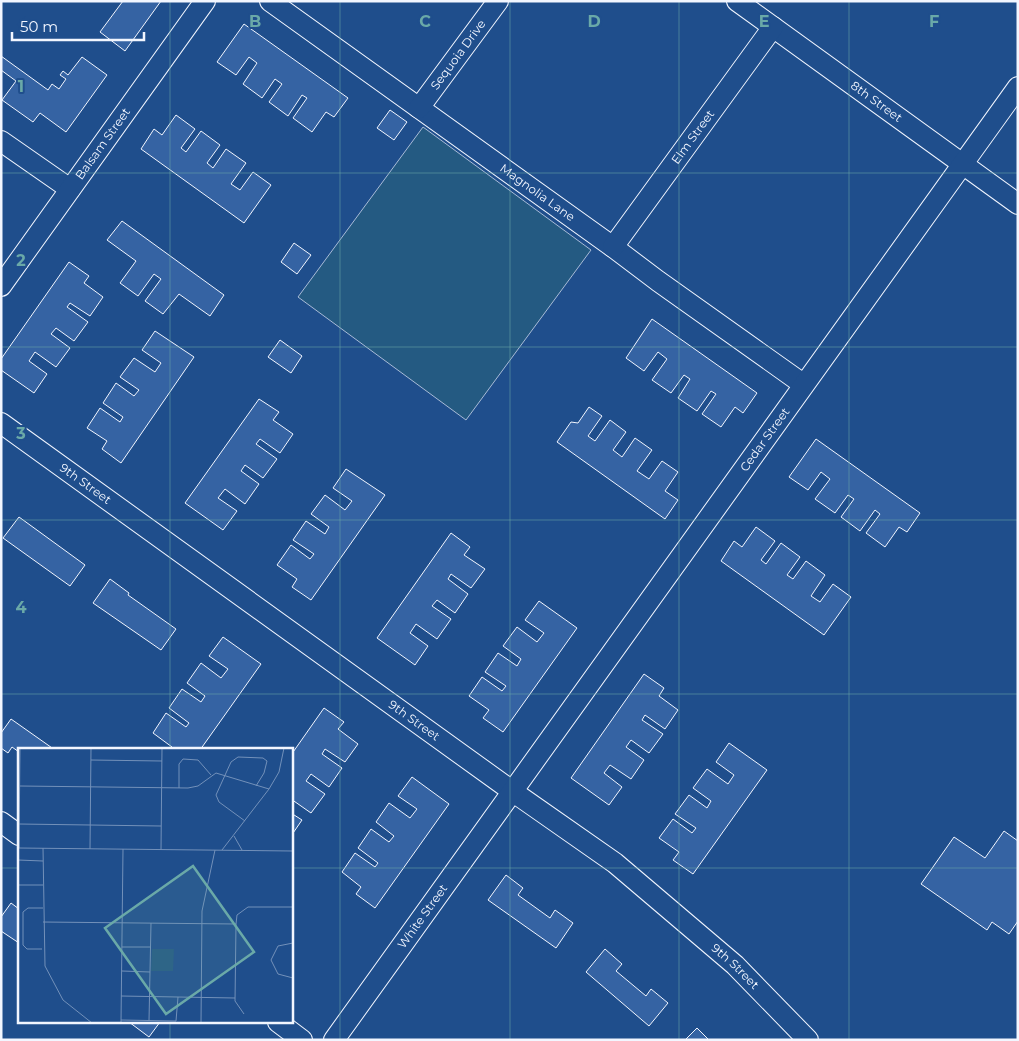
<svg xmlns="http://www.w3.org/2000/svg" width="1019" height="1041" font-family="Montserrat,sans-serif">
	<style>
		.green { fill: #245a82; stroke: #a8bbd7 }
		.building { fill: #3563a3; stroke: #f2f6ff }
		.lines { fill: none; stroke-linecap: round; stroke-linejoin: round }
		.minor-casing { stroke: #f2f6ff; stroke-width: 22 }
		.minor { stroke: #1f4e8c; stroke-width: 20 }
		.grid { fill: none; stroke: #6aa9a8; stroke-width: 1; stroke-opacity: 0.55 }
		.labels { text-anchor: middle; stroke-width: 4; stroke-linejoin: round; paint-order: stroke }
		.street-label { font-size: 12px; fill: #f2f6ff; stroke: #1f4e8c }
		.inset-road { fill: none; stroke: #7391ba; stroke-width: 1 }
		.view { fill: #6aa9a8; fill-opacity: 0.15; stroke: #6aa9a8; stroke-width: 2.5 }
		.inset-edge { fill: none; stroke: #f2f6ff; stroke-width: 2.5 }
		.grid-label { font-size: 16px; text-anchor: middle; font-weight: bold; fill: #6aa9a8; stroke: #1f4e8c; stroke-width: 4; stroke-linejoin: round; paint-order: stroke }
	</style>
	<rect width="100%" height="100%" fill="#1f4e8c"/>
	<path class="green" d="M 423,127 L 591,250 L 466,420 L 298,297 Z"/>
	<path class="building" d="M 123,1 L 161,1 L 125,51 L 100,32 Z
		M 244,24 L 348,98 L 334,117 L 326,112 L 312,132 L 293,118 L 307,98 L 302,95 L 288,116 L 269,102 L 282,84 L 275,79 L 262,98 L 243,84 L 257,63 L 249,57 L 236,75 L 217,62 Z
		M 1,56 L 48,90 L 52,84 L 59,89 L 66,79 L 60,75 L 63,71 L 68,75 L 82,57 L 107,75 L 66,132 L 40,113 L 33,122 L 2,100 L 16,81 L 1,70 Z
		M 390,110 L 407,122 L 394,140 L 377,128 Z
		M 176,115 L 195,129 L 181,148 L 186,152 L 201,131 L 220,145 L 207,163 L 213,168 L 226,149 L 246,163 L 231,184 L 240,190 L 253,172 L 271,185 L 244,223 L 141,149 L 154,129 L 162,135 Z
		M 122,221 L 224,295 L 210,316 L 179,294 L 163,314 L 145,301 L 161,279 L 154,274 L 138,296 L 120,283 L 136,261 L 107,240 Z
		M 294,243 L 311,255 L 297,274 L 281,262 Z
		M 69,262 L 89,276 L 84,283 L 103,297 L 90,316 L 70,303 L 67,307 L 88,322 L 74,341 L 56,328 L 51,334 L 70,348 L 56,367 L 35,352 L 29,361 L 47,374 L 34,393 L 1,370 L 1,359 Z
		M 652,319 L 757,393 L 743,413 L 735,407 L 721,427 L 702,414 L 716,394 L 711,391 L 697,411 L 678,398 L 690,379 L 684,375 L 671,393 L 652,380 L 667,359 L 658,352 L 644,371 L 626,358 Z
		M 155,331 L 194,357 L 121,463 L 102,449 L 107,441 L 87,428 L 100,408 L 120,422 L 123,417 L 103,403 L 116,383 L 134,396 L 139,390 L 120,377 L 134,358 L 155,372 L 161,363 L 142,350 Z
		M 280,340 L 302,356 L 291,373 L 268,357 Z
		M 259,399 L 279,412 L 273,420 L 293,434 L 280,453 L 260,439 L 256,444 L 277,459 L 263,478 L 245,465 L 241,471 L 259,484 L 245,504 L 225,489 L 218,498 L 237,511 L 223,530 L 185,503 Z
		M 589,407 L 602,416 L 588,436 L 595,441 L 610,420 L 626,432 L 613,450 L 622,457 L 635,438 L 652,450 L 637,471 L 649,479 L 662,461 L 678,472 L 665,491 L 678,500 L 665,519 L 557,442 L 571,422 L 578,423 Z
		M 816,439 L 920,513 L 907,532 L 899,527 L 885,547 L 866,533 L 880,514 L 875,510 L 860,531 L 841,517 L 854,499 L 848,495 L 835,513 L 815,499 L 830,479 L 821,472 L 808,490 L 789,477 Z
		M 346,469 L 385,495 L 311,600 L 292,587 L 297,579 L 277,565 L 291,545 L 310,559 L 314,554 L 293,540 L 306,521 L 325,534 L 329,527 L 311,514 L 325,495 L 345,510 L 352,501 L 333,488 Z
		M 19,517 L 85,565 L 70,586 L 3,538 Z
		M 756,527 L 775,541 L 761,560 L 766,564 L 781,543 L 800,557 L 787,575 L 793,579 L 806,561 L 825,575 L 811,596 L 820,602 L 833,584 L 851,597 L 824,635 L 721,561 L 734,541 L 742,547 Z
		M 451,533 L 470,547 L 464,555 L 485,569 L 471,588 L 451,574 L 448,579 L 468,594 L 455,613 L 437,600 L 432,606 L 451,619 L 437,639 L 416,624 L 410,633 L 428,646 L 415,665 L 377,638 Z
		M 110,579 L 129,593 L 128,595 L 176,629 L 161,650 L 93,603 Z
		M 539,601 L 577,628 L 503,732 L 483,718 L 489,710 L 469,696 L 482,677 L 502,691 L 506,686 L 485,672 L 498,653 L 517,666 L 521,659 L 503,646 L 517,627 L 537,642 L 544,633 L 525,620 Z
		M 223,637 L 261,664 L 200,750 L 170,750 L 172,747 L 153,733 L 166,713 L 186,727 L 189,723 L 169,708 L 182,689 L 201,702 L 205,696 L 187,683 L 201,663 L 221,678 L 228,669 L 209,656 Z
		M 644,674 L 664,688 L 659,696 L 678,710 L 665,729 L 645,715 L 642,720 L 663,734 L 649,753 L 631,740 L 626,747 L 644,760 L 631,779 L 610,765 L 604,773 L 622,787 L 609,805 L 571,778 Z
		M 324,708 L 344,722 L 338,729 L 358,744 L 345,762 L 325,749 L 322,754 L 342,768 L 329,787 L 311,774 L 306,781 L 325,794 L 311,813 L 291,799 L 291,755 Z
		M 11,719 L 55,750 L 19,750 L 19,752 L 12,747 L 8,753 L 1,748 L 1,733 Z
		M 729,743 L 767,770 L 693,874 L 673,860 L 679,852 L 659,838 L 673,819 L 692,833 L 696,828 L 675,814 L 689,795 L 707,808 L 711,801 L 693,788 L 707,769 L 728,784 L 734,775 L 716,762 Z
		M 412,777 L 449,804 L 375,908 L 356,894 L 361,887 L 342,872 L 355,853 L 375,867 L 378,863 L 358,848 L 371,829 L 389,842 L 394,836 L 376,822 L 389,803 L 410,818 L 417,809 L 398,796 Z
		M 291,813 L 302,820 L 291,836 Z
		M 1004,831 L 1018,841 L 1018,921 L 1009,934 L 992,922 L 987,930 L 921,884 L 954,837 L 985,858 Z
		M 506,875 L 523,888 L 518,895 L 550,918 L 555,910 L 573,923 L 556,948 L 488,900 Z
		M 11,903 L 19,909 L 19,943 L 1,931 L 1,917 Z
		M 605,949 L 622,964 L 616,971 L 646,996 L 651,989 L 668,1003 L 649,1026 L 586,972 Z
		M 129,1022 L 160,1022 L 149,1037 Z
		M 697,1028 L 709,1040 L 685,1040 Z"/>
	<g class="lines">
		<g class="minor-casing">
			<g id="minor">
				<path id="s1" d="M 270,1 L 613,247 L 658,281 L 803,384"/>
				<path id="s2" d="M 737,1 L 1018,204"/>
				<path id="s3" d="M 419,108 L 498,1"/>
				<path d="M 1,141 L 70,189"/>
				<path id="s4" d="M 613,247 L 773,27"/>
				<path id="s5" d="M 1,286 L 205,1"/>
				<path id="s6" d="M 1,423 L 512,791 L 615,863 L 735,965 L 808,1040"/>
				<path d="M 1,822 L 19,835"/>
				<path d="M 278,1022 L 302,1040"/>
				<path id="s7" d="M 334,1040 L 1018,87"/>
			</g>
		</g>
		<use href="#minor" class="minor"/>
	</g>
	<path class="grid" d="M 170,1 L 170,750M 340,1 L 340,1040M 510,1 L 510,1040M 679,1 L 679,1040M 849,1 L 849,1040M 1,173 L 1018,173M 1,347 L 1018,347M 1,520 L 1018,520M 1,694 L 1018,694M 1,868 L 19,868M 291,868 L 1018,868M 170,1022 L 170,1040"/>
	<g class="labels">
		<g class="street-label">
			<text dy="4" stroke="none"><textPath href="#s3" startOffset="66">Sequoia Drive</textPath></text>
			<text dy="4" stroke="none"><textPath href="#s2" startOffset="172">8th Street</textPath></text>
			<text dy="4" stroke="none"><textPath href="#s4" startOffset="136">Elm Street</textPath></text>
			<text dy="4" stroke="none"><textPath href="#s5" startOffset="175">Balsam Street</textPath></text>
			<text dy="4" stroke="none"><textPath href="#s1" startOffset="329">Magnolia Lane</textPath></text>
			<text dy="4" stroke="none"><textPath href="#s7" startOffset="739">Cedar Street</textPath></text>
			<text dy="4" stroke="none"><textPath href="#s6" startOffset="104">9th Street</textPath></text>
			<text dy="4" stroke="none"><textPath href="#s6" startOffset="509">9th Street</textPath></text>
			<text dy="4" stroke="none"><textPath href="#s7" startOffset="152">White Street</textPath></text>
			<text dy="4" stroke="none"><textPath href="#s6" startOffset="914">9th Street</textPath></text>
		</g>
	</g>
	<g transform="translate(18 748)">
		<rect width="275" height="275" fill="#1f4e8c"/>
		<path d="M 134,201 L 156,201 L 155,223 L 133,223 Z" fill="#245a82"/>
		<path class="inset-road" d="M 73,12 L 144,13M 2,38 L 170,40 L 180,38 L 198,25 L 251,41M 161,40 L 161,16 L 165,11 L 180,12 L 193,27M 227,73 L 201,54 L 198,47 L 213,14 L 220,9 L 245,10 L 249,13 L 246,25 L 238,38M 1,76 L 143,78M 216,88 L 224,102M 0,100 L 275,103M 1,100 L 2,0M 25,100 L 27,218 L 45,252 L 74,275M 72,101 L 73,0M 143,102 L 144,0M 204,102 L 251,41 L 261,24 L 266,0M 0,112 L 25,113M 0,137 L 25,137M 25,174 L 218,176 L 217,253 L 226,266M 218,176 L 219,167 L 230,159 L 275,159M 275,195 L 260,198 L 253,212 L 260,226 L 275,230M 104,199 L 132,199M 24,201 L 9,201 L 5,197 L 5,164 L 10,160 L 25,160M 104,223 L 132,224M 103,248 L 217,250M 103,272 L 158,273 L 160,249M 131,273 L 133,175M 103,275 L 105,101M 183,275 L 184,163 L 197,102"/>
		<path class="view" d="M 175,118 L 236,204 L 148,266 L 87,180 Z"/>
		<rect width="275" height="275" class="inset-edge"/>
	</g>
	<g class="grid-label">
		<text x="255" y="27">B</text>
		<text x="425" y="27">C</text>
		<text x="594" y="27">D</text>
		<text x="764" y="27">E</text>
		<text x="934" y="27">F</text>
		<text x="21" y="92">1</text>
		<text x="21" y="266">2</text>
		<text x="21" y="439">3</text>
		<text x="21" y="613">4</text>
	</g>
	<rect width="1019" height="1041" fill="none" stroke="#f2f6ff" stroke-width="5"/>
	<path d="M12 32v8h132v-8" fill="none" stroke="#f2f6ff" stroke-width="2.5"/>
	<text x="20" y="32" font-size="15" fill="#f2f6ff" stroke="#1f4e8c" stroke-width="4" paint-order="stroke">50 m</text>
</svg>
